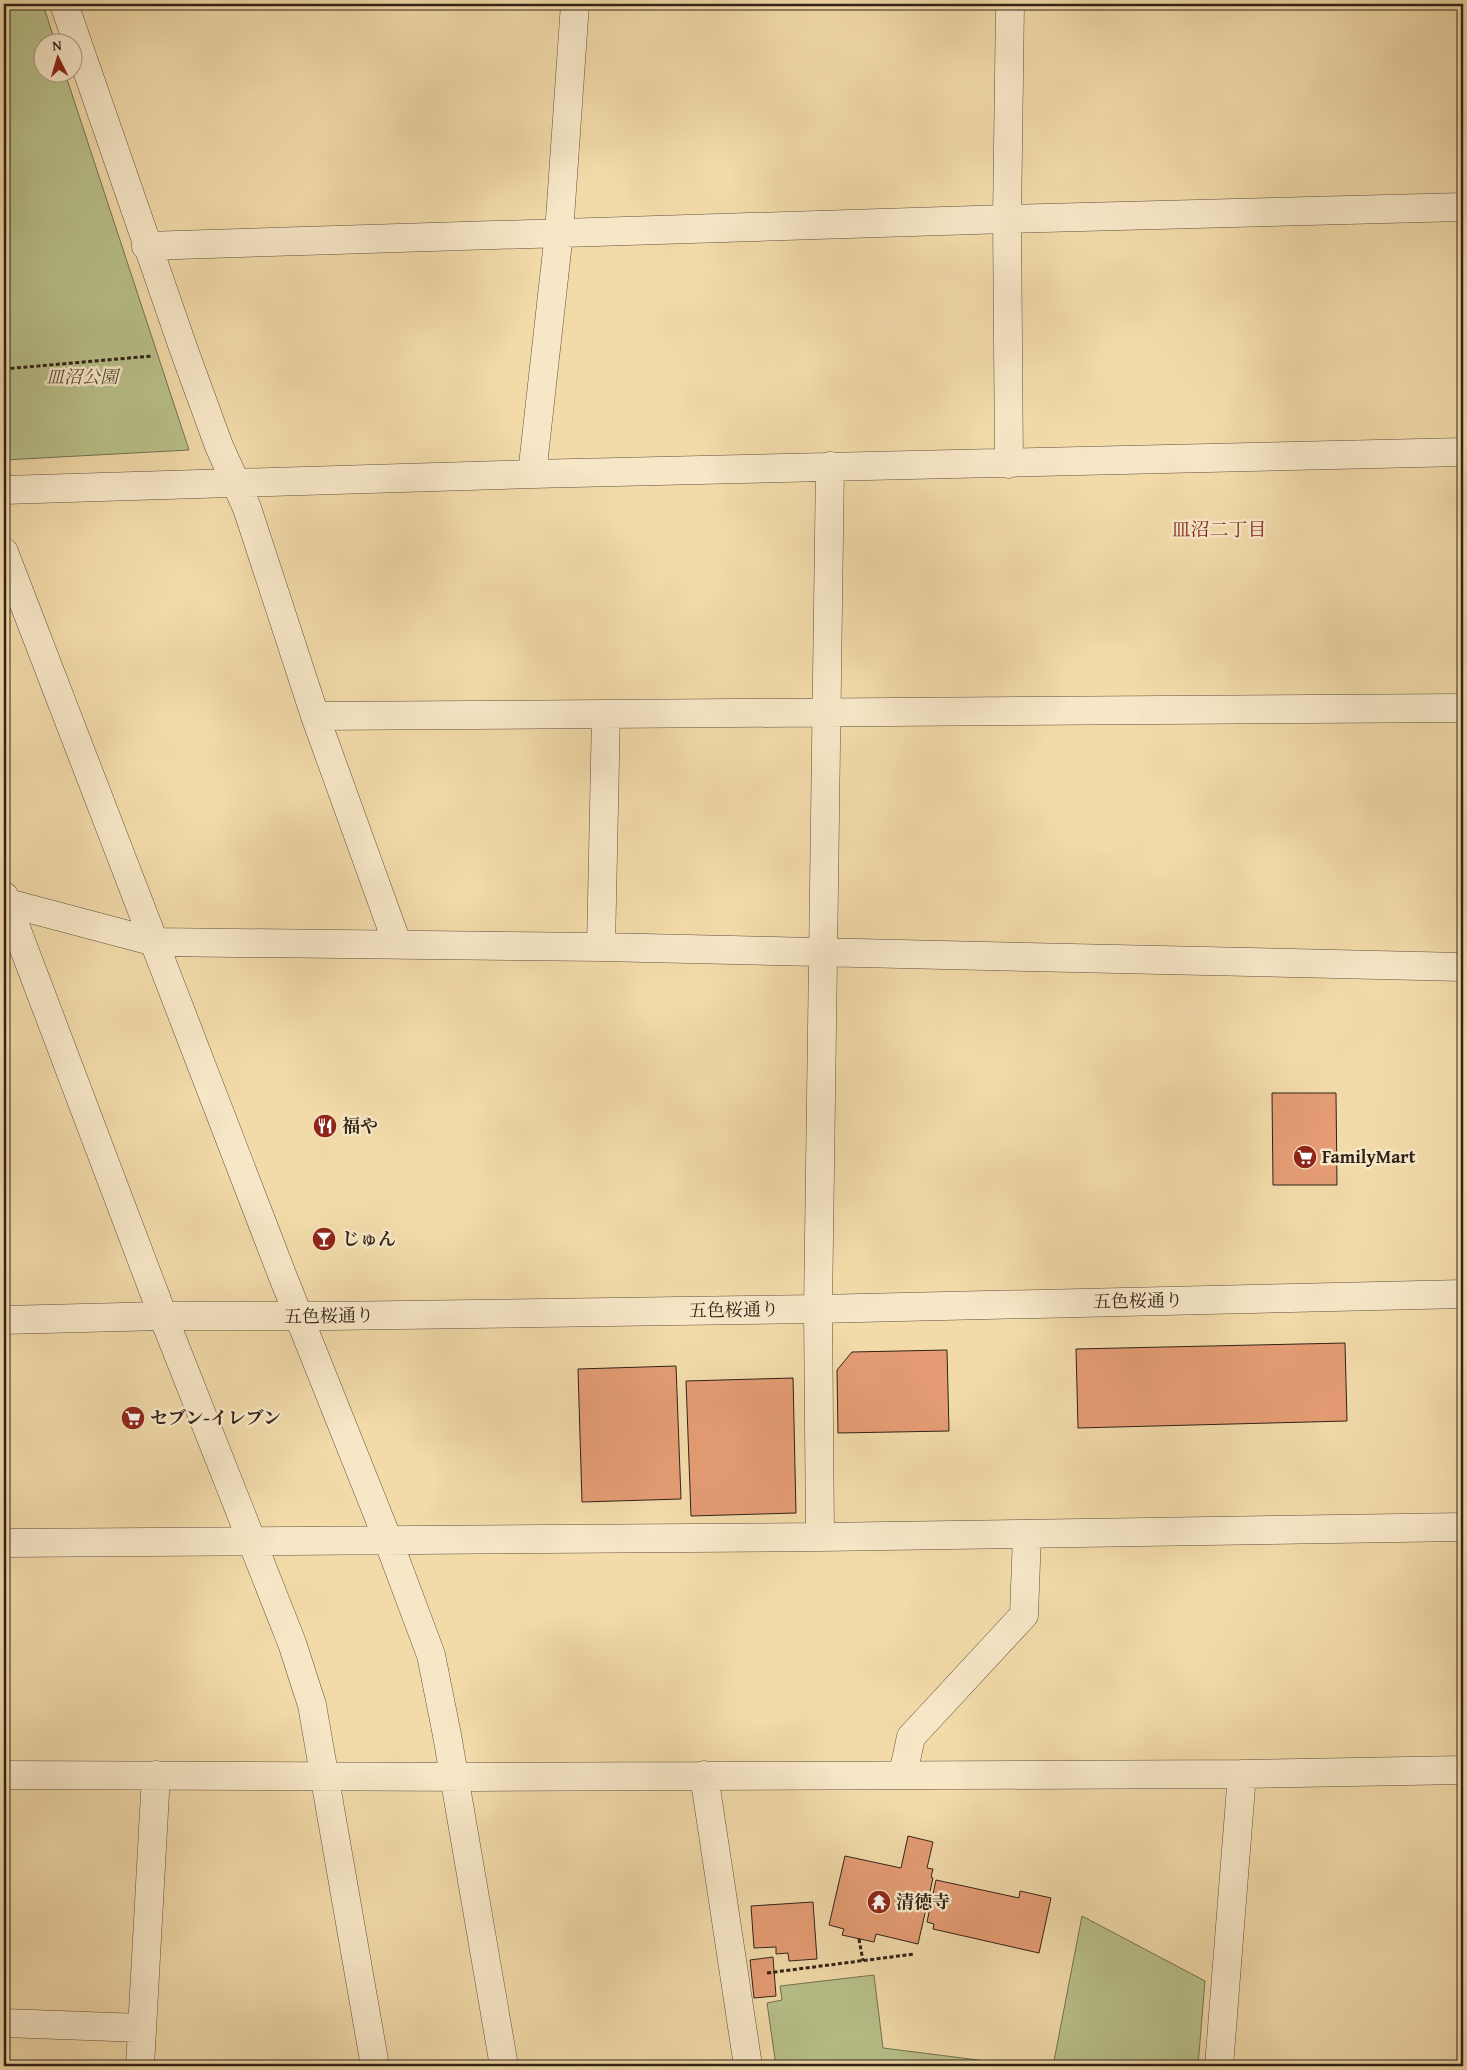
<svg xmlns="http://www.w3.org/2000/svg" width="1467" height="2070" font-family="'Gentium Book Plus','Noto Serif JP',serif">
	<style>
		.green { fill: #b8c08a; stroke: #747152 }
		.building { fill: #e59c74; stroke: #312219 }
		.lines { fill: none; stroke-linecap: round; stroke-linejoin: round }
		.minor-casing { stroke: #61503d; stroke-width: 29 }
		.path { stroke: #312219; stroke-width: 3; stroke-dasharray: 4 2.5; stroke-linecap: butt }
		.minor { stroke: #f7e7c7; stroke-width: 28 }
		.labels { text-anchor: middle; stroke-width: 5; stroke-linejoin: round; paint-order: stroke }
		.park-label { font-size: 18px; font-style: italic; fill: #534a35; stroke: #f7e7c7 }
		.poi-label { font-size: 18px; font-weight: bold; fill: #312219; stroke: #f7e7c7; text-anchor: start }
		.street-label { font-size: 18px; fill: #312219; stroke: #f7e7c7 }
		.neighbourhood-label { font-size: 19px; fill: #7a1f14; stroke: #f7e7c7 }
	</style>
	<rect width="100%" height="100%" fill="#f2daa9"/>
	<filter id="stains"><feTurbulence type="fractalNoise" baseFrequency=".004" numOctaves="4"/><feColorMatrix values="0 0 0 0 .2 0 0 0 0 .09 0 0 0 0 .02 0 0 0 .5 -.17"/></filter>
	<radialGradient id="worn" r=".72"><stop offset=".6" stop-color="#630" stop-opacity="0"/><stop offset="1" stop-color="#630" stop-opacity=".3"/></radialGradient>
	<path class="green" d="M 4,4 L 43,4 L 55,42 L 42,42 L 42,72 L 65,73 L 189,450 L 4,460 Z
		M 1082,1916 L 1205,1981 L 1198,2066 L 1053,2066 Z
		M 874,1975 L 883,2048 L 1026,2066 L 776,2066 L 767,2003 L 782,2000 L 780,1986 Z"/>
	<path class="building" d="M 1272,1093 L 1336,1093 L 1337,1185 L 1273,1185 Z
		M 1345,1343 L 1347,1421 L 1078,1428 L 1076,1349 Z
		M 947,1350 L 949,1431 L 838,1433 L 837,1370 L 852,1352 Z
		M 676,1366 L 681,1499 L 582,1502 L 578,1369 Z
		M 793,1378 L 796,1513 L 691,1516 L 686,1381 Z
		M 908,1836 L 933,1842 L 927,1868 L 933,1869 L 931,1877 L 933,1878 L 918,1944 L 876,1934 L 874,1942 L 842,1935 L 844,1929 L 829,1925 L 845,1856 L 901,1868 Z
		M 936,1880 L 1019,1898 L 1020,1891 L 1051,1898 L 1039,1953 L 933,1929 L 934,1924 L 927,1922 Z
		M 813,1902 L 817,1959 L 789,1961 L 788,1953 L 776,1954 L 776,1947 L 754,1948 L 751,1906 Z
		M 773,1957 L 776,1996 L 754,1998 L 750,1960 Z"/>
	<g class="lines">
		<g class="minor-casing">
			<path id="minor" d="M 64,4 L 185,353 L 219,446 L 247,508 L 315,716 L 397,943
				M 146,246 L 1007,219 L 1463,207
				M 1009,464 L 1007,219 L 1010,4
				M 532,474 L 559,233 L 575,4
				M 4,490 L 532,474 L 1463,452
				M 4,552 L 283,1277 L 388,1540 L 431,1655 L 447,1735 L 504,2066
				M 315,716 L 1463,708
				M 4,896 L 163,1316 L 292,1643 L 312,1705 L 375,2066
				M 4,902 L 155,942 L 601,947 L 1463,967
				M 601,947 L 606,714
				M 4,1320 L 163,1316 L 329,1316 L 818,1309 L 1463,1294
				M 820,1537 L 818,1309 L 830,466
				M 4,1543 L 820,1537 L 1463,1527
				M 903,1774 L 911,1737 L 1024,1615 L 1027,1535
				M 4,1775 L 474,1777 L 1242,1774 L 1463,1770
				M 704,1775 L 748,2066
				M 4,2023 L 142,2028
				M 140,2066 L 156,1775
				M 1219,2066 L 1242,1774"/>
		</g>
		<path class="path" d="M 4,369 L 152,356
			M 859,1939 L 863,1961
			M 767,1973 L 914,1954"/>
		<use href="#minor" class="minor"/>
	</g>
	<defs>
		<g id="restaurant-disc" transform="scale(1.25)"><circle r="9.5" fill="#8f2418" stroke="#f7e7c7"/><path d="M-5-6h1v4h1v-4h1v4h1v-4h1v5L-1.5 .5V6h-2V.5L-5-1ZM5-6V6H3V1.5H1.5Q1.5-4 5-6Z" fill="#fff"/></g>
		<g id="supermarket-disc" transform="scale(1.25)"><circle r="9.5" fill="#8f2418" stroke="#f7e7c7"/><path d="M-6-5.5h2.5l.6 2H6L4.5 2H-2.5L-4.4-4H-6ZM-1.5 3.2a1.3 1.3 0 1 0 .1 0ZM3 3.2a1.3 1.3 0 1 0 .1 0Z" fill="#fff"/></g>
		<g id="bar-disc" transform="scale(1.25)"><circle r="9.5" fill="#8f2418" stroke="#f7e7c7"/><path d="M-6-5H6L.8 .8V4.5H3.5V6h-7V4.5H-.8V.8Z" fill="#fff"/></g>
		<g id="temple-disc" transform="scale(1.25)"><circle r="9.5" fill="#8f2418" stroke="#f7e7c7"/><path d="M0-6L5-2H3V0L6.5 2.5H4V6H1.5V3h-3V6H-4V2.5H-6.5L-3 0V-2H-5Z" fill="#fff"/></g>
	</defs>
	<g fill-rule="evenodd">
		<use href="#restaurant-disc" x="325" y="1126"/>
		<use href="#supermarket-disc" x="1305" y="1157"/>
		<use href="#bar-disc" x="324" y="1239"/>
		<use href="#supermarket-disc" x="133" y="1418"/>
		<use href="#temple-disc" x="879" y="1902"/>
	</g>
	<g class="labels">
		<g class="park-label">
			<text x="82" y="383">皿沼公園</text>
		</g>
		<g class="poi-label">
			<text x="342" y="1132">福や</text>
			<text x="1322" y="1163">FamilyMart</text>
			<text x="342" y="1245">じゅん</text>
			<text x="150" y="1424">セブン-イレブン</text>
			<text x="896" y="1908">清徳寺</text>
		</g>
		<g class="street-label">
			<text transform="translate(1138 1301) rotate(-1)" y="6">五色桜通り</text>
			<text transform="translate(734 1310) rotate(-1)" y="6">五色桜通り</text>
			<text transform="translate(329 1316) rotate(-1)" y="6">五色桜通り</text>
		</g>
		<g class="neighbourhood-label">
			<text x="1219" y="536">皿沼二丁目</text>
		</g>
	</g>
	<rect width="1467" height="2070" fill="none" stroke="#f2daa9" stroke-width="20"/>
	<rect x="5" y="5" width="1457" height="2060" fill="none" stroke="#312219" stroke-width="2.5"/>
	<rect x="10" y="10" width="1447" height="2050" fill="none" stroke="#312219"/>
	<g transform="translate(58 58) rotate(355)"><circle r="24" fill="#f7e7c7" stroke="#a89881"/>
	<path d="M0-4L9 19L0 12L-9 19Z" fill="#8f2418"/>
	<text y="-8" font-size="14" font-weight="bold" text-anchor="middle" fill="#312219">N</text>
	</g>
	<rect width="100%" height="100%" filter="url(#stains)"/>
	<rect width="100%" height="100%" fill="url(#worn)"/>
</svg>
